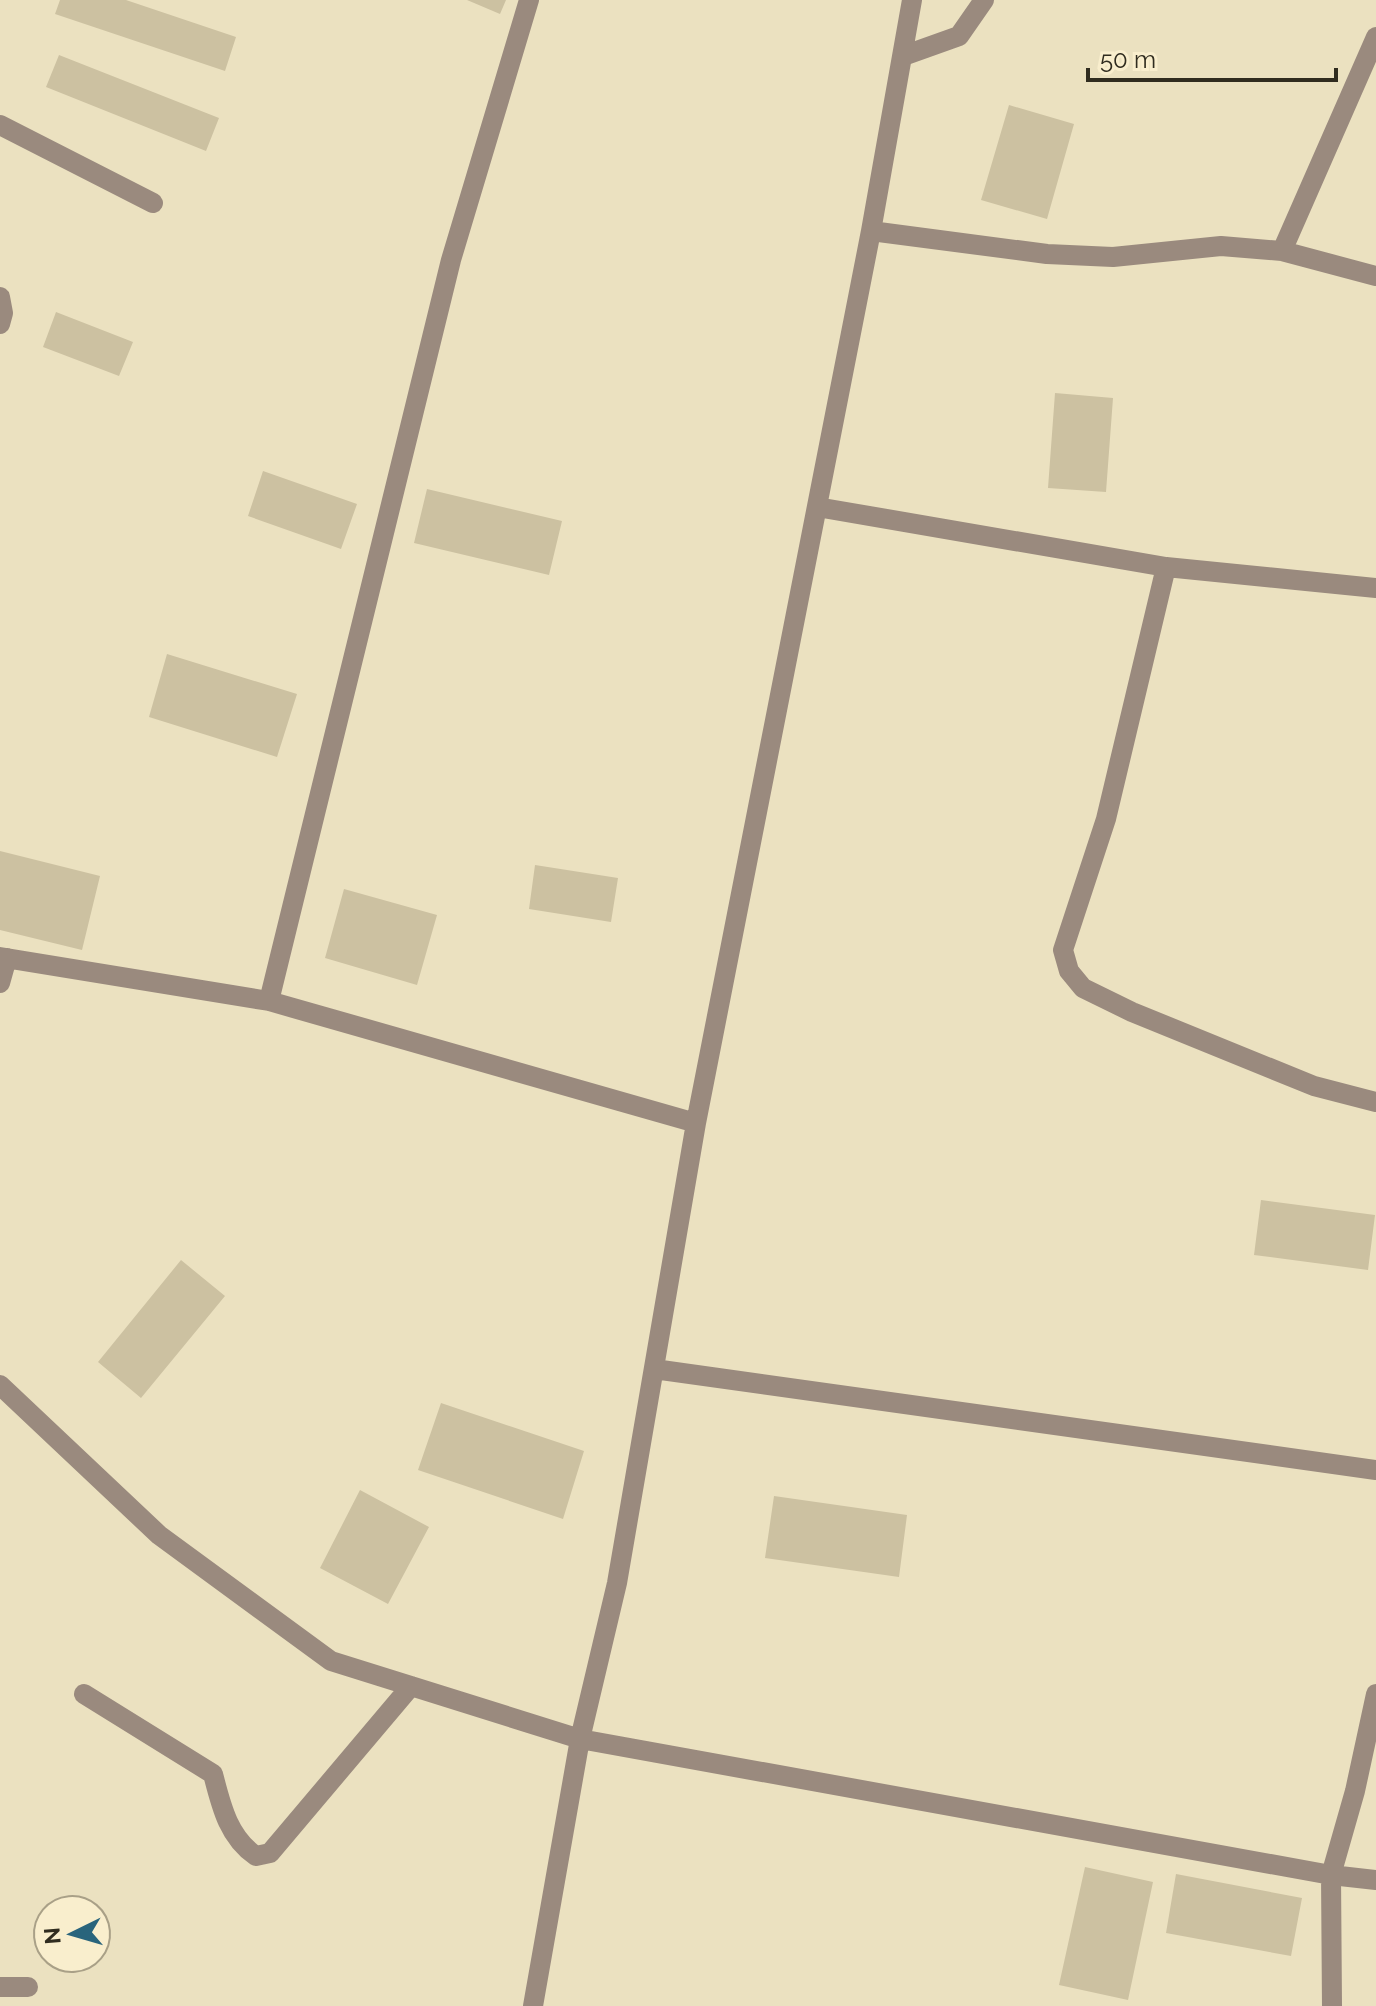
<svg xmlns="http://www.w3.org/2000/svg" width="1376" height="2006" font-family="Raleway,sans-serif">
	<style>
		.building { fill: #ccc1a1 }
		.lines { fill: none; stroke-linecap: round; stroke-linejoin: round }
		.minor { stroke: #9a8a7e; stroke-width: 20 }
	</style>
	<rect width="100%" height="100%" fill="#ebe1c0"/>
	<path class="building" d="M 60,0 L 126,0 L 236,37 L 225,71 L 55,14 Z
		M 467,0 L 506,0 L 500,14 Z
		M 59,55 L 219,118 L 206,151 L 46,87 Z
		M 1009,105 L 1074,124 L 1047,219 L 981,200 Z
		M 56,312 L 133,342 L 119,376 L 43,347 Z
		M 1055,393 L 1113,398 L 1106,492 L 1048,488 Z
		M 263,471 L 357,504 L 341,549 L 248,516 Z
		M 427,489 L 562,521 L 549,575 L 414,543 Z
		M 167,654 L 297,694 L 277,757 L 149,717 Z
		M 0,851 L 100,876 L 82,950 L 0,930 Z
		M 535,865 L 618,878 L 611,922 L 529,909 Z
		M 344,889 L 437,915 L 417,985 L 325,958 Z
		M 1261,1200 L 1375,1215 L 1368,1270 L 1254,1255 Z
		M 181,1260 L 225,1296 L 141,1398 L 98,1362 Z
		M 441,1403 L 584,1451 L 563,1519 L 418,1470 Z
		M 360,1490 L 429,1527 L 388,1604 L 320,1568 Z
		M 774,1496 L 907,1515 L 899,1577 L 765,1558 Z
		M 1085,1867 L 1153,1882 L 1128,2000 L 1059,1985 Z
		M 1176,1874 L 1302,1898 L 1291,1956 L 1166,1933 Z"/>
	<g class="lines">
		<path class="minor" d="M 903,56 L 959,36 L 984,0
			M 0,125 L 153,203
			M 871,231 L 1047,254 L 1113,257 L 1221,246 L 1282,251 L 1376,276
			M 1282,251 L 1376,37
			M 0,297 L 3,313 L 0,324
			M 817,507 L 1166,567 L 1376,588
			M 1166,567 L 1106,819 L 1063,950 L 1069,971 L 1083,988 L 1132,1012 L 1314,1086 L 1376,1102
			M 0,957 L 269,1001 L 696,1123
			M 0,983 L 7,958
			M 269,1001 L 451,260 L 529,0
			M 654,1369 L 1376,1470
			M 0,1385 L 159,1535 L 331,1661 L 580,1739 L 1331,1875 L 1376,1880
			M 84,1694 L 213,1774 C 221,1805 228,1837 256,1856 L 270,1853 L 411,1686
			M 0,1987 L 28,1987
			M 533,2006 L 580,1739 L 617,1583 L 696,1123 L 871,231 L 912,0
			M 1332,2006 L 1331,1875 L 1355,1791 L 1376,1694"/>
	</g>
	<g transform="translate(72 1934) rotate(265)"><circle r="38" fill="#f9eecd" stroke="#a9a087" stroke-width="2"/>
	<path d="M0-6L14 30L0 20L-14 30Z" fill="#29647c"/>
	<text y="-12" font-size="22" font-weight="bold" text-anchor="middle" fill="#302c1f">N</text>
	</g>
	<path d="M1088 68v12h248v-12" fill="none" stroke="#302c1f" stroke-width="4"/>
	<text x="1100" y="68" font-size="24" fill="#302c1f" stroke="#f9eecd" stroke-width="6" paint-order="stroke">50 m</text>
</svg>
